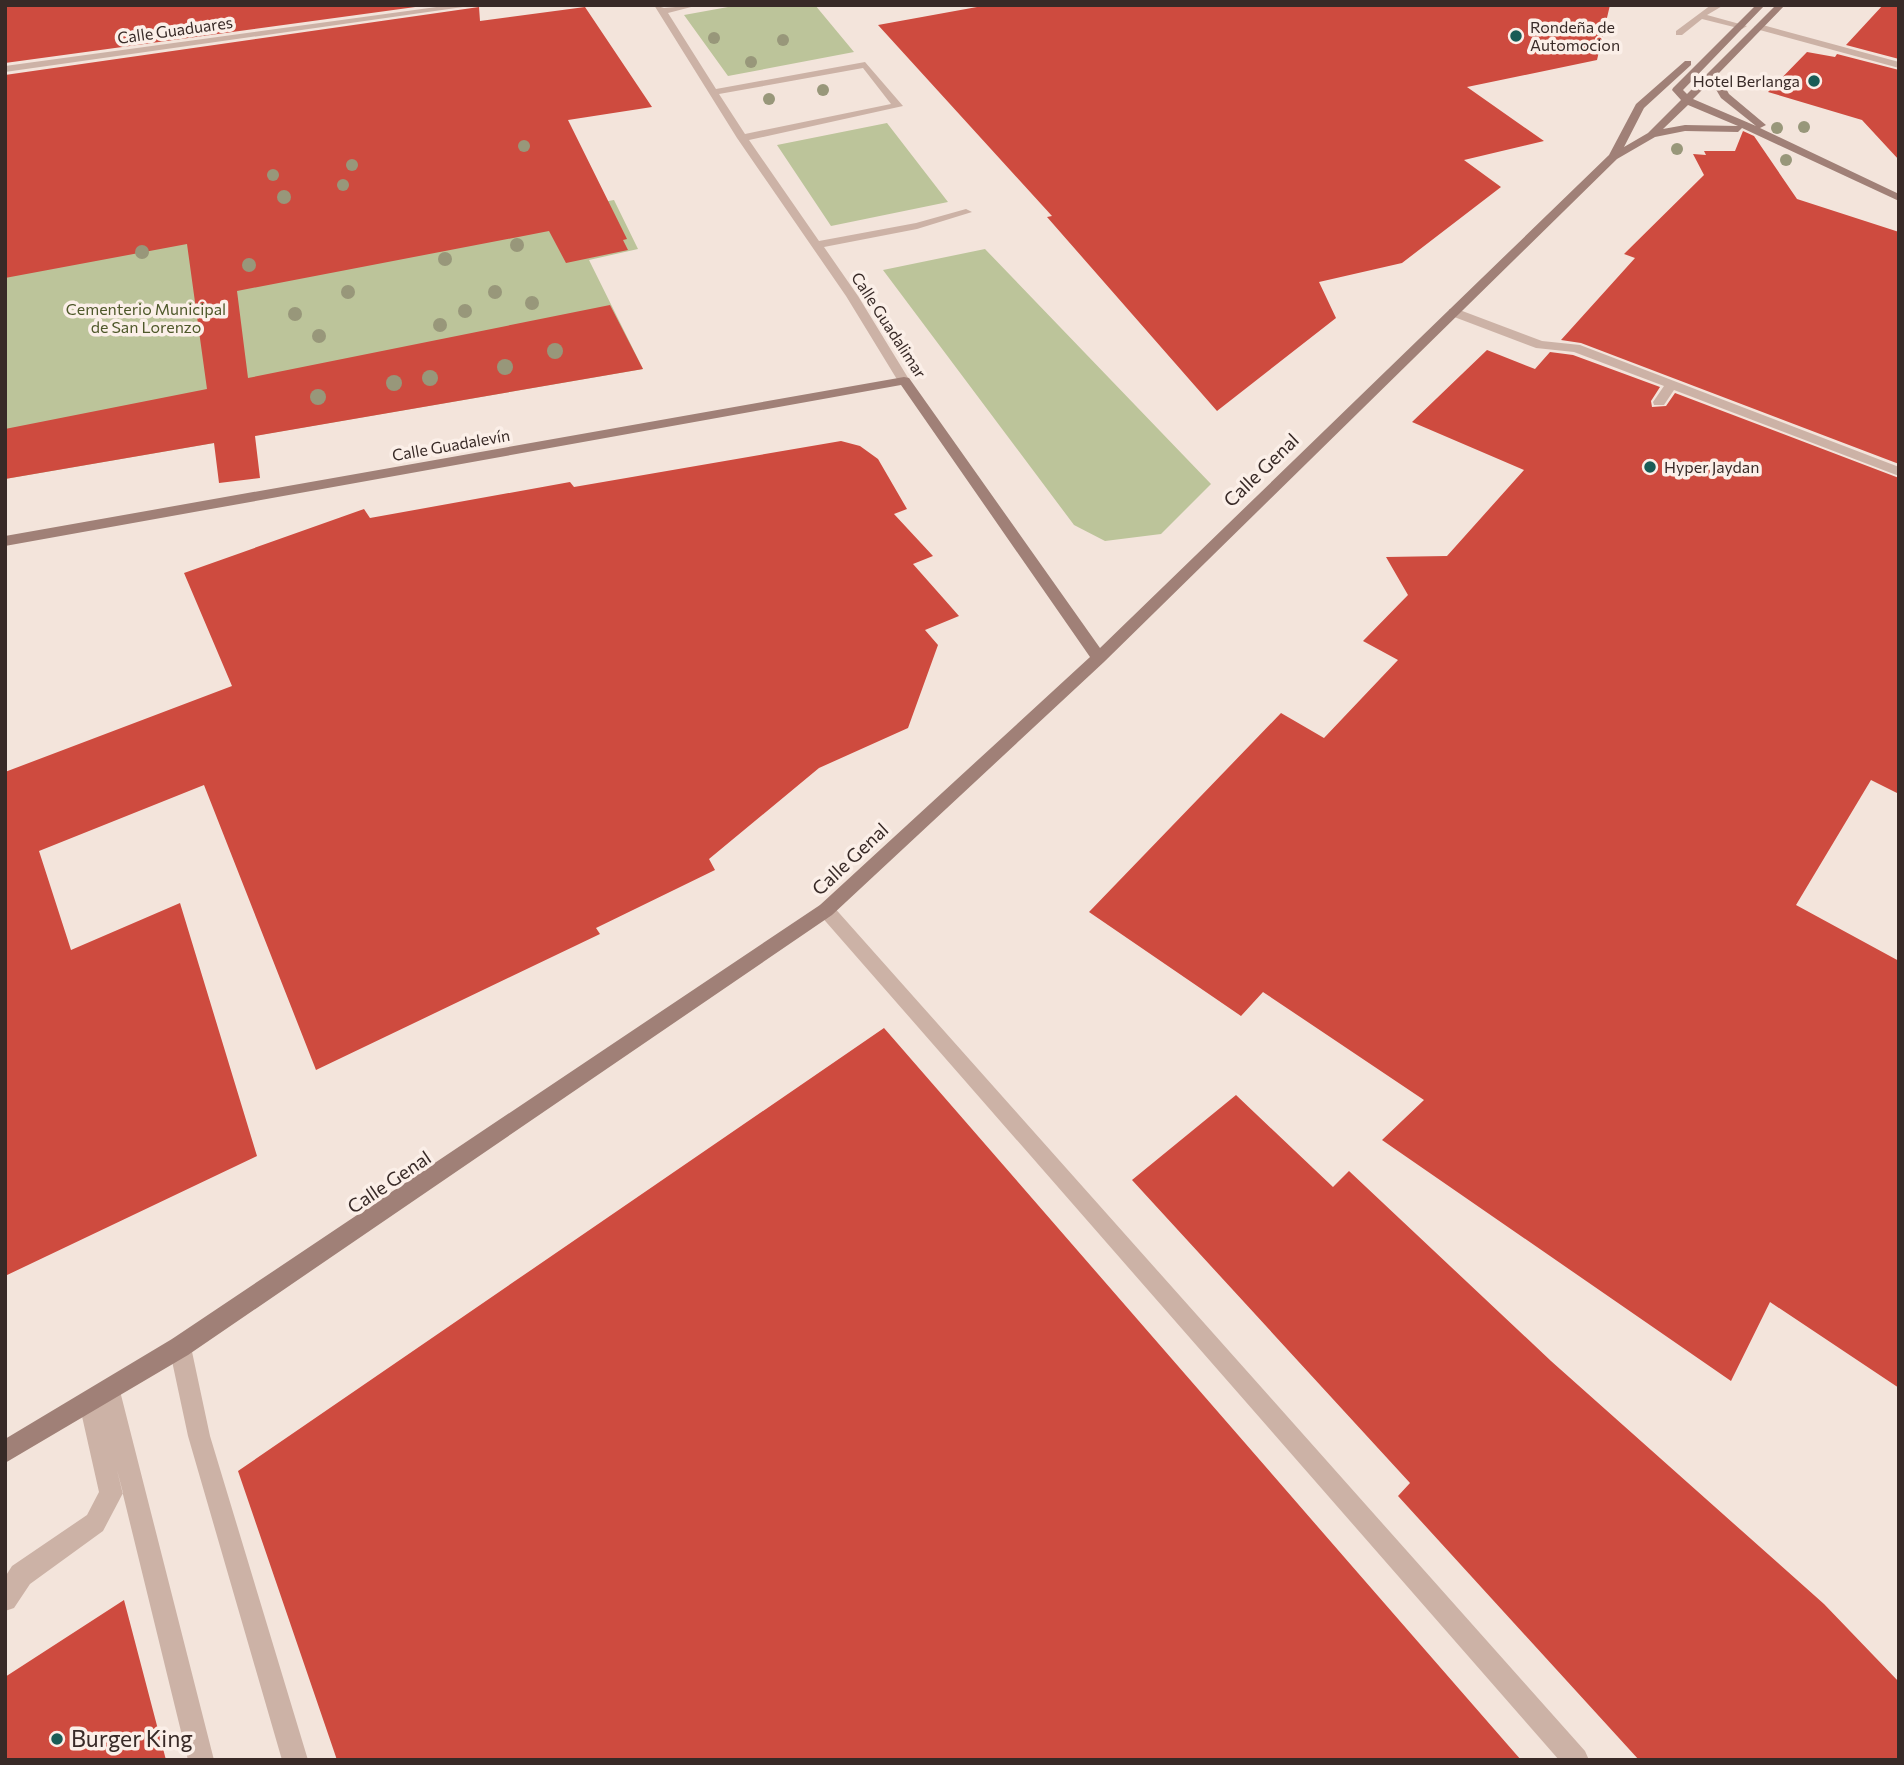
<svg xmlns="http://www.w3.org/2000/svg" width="1904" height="1765" font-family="Commissioner,sans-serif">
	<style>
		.green { fill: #bcc49a }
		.building { fill: #ce4b3f }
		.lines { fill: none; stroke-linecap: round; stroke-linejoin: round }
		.lane { fill: #ccb2a6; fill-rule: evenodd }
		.street { fill: #ccb2a6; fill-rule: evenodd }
		.secondary { fill: #a08077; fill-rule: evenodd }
		.tree { fill: #98977a }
		.poi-dot { fill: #1a5c56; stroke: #fbefe8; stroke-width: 2.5 }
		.labels { text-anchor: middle; stroke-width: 7; stroke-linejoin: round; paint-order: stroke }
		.far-poi-label { font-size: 16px; fill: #382a27; stroke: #fbefe8; text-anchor: start }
		.far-street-label { font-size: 16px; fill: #382a27; stroke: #fbefe8 }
		.far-park-label { font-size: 16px; fill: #4e582a; stroke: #fbefe8 }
		.street-label { font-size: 19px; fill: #382a27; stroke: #fbefe8 }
		.near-poi-label { font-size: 23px; fill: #382a27; stroke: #fbefe8; text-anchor: start }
	</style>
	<rect width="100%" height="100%" fill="#f3e4db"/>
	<path class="green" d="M 739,5 L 815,5 L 854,52 L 728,76 L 684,15 Z
		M 887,123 L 948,202 L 831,226 L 777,145 Z
		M 614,200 L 638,249 L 589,260 L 643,369 L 5,479 L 5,204 L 564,209 Z
		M 985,249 L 1211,484 L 1161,534 L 1105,541 L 1074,525 L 883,270 Z"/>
	<path class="building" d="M 5,5 L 430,5 L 5,63 Z
		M 988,5 L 1610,5 L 1597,60 L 1467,87 L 1544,141 L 1464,160 L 1501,187 L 1402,263 L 1319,282 L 1336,318 L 1217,411 L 1047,217 L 1052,216 L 878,25 Z
		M 1883,5 L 1899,5 L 1899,59 L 1846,45 Z
		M 479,7 L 480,21 L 585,7 L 652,107 L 568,120 L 627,239 L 623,240 L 628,250 L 566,263 L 549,231 L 237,291 L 248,378 L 610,305 L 643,369 L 255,436 L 260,478 L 219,483 L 214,443 L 5,479 L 5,429 L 207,389 L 187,244 L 5,278 L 5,75 Z
		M 1807,52 L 1835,57 L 1837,54 L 1899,70 L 1899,160 L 1862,120 L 1768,92 Z
		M 1743,131 L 1754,136 L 1797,199 L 1899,232 L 1899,464 L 1581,343 L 1561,340 L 1635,258 L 1624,254 L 1704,175 L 1693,154 L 1706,155 L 1704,151 L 1735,151 Z
		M 1487,350 L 1535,369 L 1550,352 L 1573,355 L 1660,387 L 1651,401 L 1652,407 L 1666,406 L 1675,393 L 1899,478 L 1899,794 L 1871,780 L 1796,905 L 1899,961 L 1899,1388 L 1770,1302 L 1731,1381 L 1382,1140 L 1424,1100 L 1263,992 L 1241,1016 L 1089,912 L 1281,713 L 1324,738 L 1398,660 L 1363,641 L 1408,595 L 1386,557 L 1447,556 L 1524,470 L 1412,422 Z
		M 841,441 L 860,446 L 878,459 L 907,509 L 894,514 L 933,556 L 913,564 L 959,616 L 925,630 L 938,645 L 908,728 L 819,768 L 709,859 L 715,870 L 596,928 L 600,934 L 316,1070 L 204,785 L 39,851 L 71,950 L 180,903 L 257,1156 L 5,1276 L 5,772 L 232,686 L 184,573 L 364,509 L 370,518 L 570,482 L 574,487 Z
		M 884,1028 L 1358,1573 L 1521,1760 L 337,1760 L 238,1471 Z
		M 1236,1095 L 1333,1187 L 1349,1171 L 1551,1361 L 1824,1604 L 1899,1682 L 1899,1760 L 1639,1760 L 1398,1496 L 1410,1483 L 1132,1180 Z
		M 124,1600 L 166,1760 L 5,1760 L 5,1677 Z"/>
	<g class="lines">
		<path class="lane" d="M 1711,5 L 1724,5 L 1707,15 L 1747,26 L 1742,29 L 1702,19 L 1682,35 L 1676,35 L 1676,31 Z
			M 1759,24 L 1899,62 L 1899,68 L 1756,29 L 1754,27 Z
			M 1449,309 L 1457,309 L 1542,341 L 1580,345 L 1899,467 L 1899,476 L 1674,390 L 1664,405 L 1654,405 L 1653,402 L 1664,386 L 1574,352 L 1536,348 L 1449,315 Z
			M 826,903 L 832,905 L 1585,1751 L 1589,1760 L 1559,1760 L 820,915 L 817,910 L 820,905 Z
			M 180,1336 L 188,1339 L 191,1347 L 210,1436 L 308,1760 L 282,1760 L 188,1436 L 169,1347 L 172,1339 Z
			M 109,1380 L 117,1383 L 120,1391 L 214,1760 L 188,1760 L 117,1470 L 123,1493 L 103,1531 L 30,1584 L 14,1608 L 5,1611 L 5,1577 L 12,1566 L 87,1515 L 99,1492 L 79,1403 L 82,1395 L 90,1392 L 98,1395 L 100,1400 L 98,1391 L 101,1383 Z"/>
		<path class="street" d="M 451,5 L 477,5 L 5,72 L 5,66 Z
			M 654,5 L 664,8 L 699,5 L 668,13 L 716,89 L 865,62 L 903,106 L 749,140 L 819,241 L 916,223 L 966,209 L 972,212 L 917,229 L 824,247 L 858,296 L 910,381 L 909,384 L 898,381 L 846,296 L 737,138 ZM 863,68 L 891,104 L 745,134 L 719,94 Z"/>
		<path class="secondary" d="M 1756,5 L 1765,5 L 1683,90 L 1687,94 L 1776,5 L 1785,5 L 1718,74 L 1729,94 L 1766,125 L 1760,128 L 1899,194 L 1899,201 L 1742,128 L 1738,132 L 1685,131 L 1655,137 L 1617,159 L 1104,662 L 832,915 L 188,1355 L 5,1463 L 5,1439 L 172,1339 L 820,905 L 1090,657 L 901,385 L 5,546 L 5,536 L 904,377 L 909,378 L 1100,648 L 1609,155 L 1636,104 L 1685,61 L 1691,61 L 1691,65 L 1644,108 L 1624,147 L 1648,133 L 1681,100 L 1672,90 L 1673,88 ZM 1711,81 L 1721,98 L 1756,126 L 1693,99 ZM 1688,105 L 1738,126 L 1685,125 L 1663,129 Z"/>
	</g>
	<g class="tree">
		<circle cx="714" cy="38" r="6"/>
		<circle cx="783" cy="40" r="6"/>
		<circle cx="751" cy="62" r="6"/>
		<circle cx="823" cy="90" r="6"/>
		<circle cx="769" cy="99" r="6"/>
		<circle cx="1804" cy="127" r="6"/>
		<circle cx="1777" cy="128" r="6"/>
		<circle cx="524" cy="146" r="6"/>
		<circle cx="1677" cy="149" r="6"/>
		<circle cx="1786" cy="160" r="6"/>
		<circle cx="352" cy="165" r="6"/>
		<circle cx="273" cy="175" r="6"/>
		<circle cx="343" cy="185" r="6"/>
		<circle cx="284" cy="197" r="7"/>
		<circle cx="517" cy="245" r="7"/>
		<circle cx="142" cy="252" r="7"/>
		<circle cx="445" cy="259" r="7"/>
		<circle cx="249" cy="265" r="7"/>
		<circle cx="348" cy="292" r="7"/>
		<circle cx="495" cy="292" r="7"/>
		<circle cx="532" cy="303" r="7"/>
		<circle cx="465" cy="311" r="7"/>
		<circle cx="295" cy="314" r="7"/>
		<circle cx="440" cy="325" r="7"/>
		<circle cx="319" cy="336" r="7"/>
		<circle cx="555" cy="351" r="8"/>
		<circle cx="505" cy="367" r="8"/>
		<circle cx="430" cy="378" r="8"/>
		<circle cx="394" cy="383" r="8"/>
		<circle cx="318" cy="397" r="8"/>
	</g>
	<g class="poi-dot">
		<circle cx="1516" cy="36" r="7"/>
		<circle cx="1814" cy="81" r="7"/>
		<circle cx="1650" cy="467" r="7"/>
		<circle cx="57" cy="1739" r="7"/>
	</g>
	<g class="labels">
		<g class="far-poi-label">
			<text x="1530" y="33">Rondeña de<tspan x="1530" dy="18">Automocion</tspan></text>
			<text x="1800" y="87" text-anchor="end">Hotel Berlanga</text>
			<text x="1664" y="473">Hyper Jaydan</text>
		</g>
		<g class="far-street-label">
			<text transform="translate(175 30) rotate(-8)" y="6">Calle Guaduares</text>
			<text transform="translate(889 325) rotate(57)" y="6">Calle Guadalimar</text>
			<text transform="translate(451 445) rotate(-10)" y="6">Calle Guadalevín</text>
		</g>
		<g class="far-park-label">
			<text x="146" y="315">Cementerio Municipal<tspan x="146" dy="18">de San Lorenzo</tspan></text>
		</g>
		<g class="street-label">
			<text transform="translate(1261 470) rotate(-44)" y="7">Calle Genal</text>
			<text transform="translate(850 859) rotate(-43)" y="7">Calle Genal</text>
			<text transform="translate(389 1182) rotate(-34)" y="7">Calle Genal</text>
		</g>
		<g class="near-poi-label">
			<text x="71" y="1747">Burger King</text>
		</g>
	</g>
	<rect width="1904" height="1765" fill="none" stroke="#382a27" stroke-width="14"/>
</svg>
